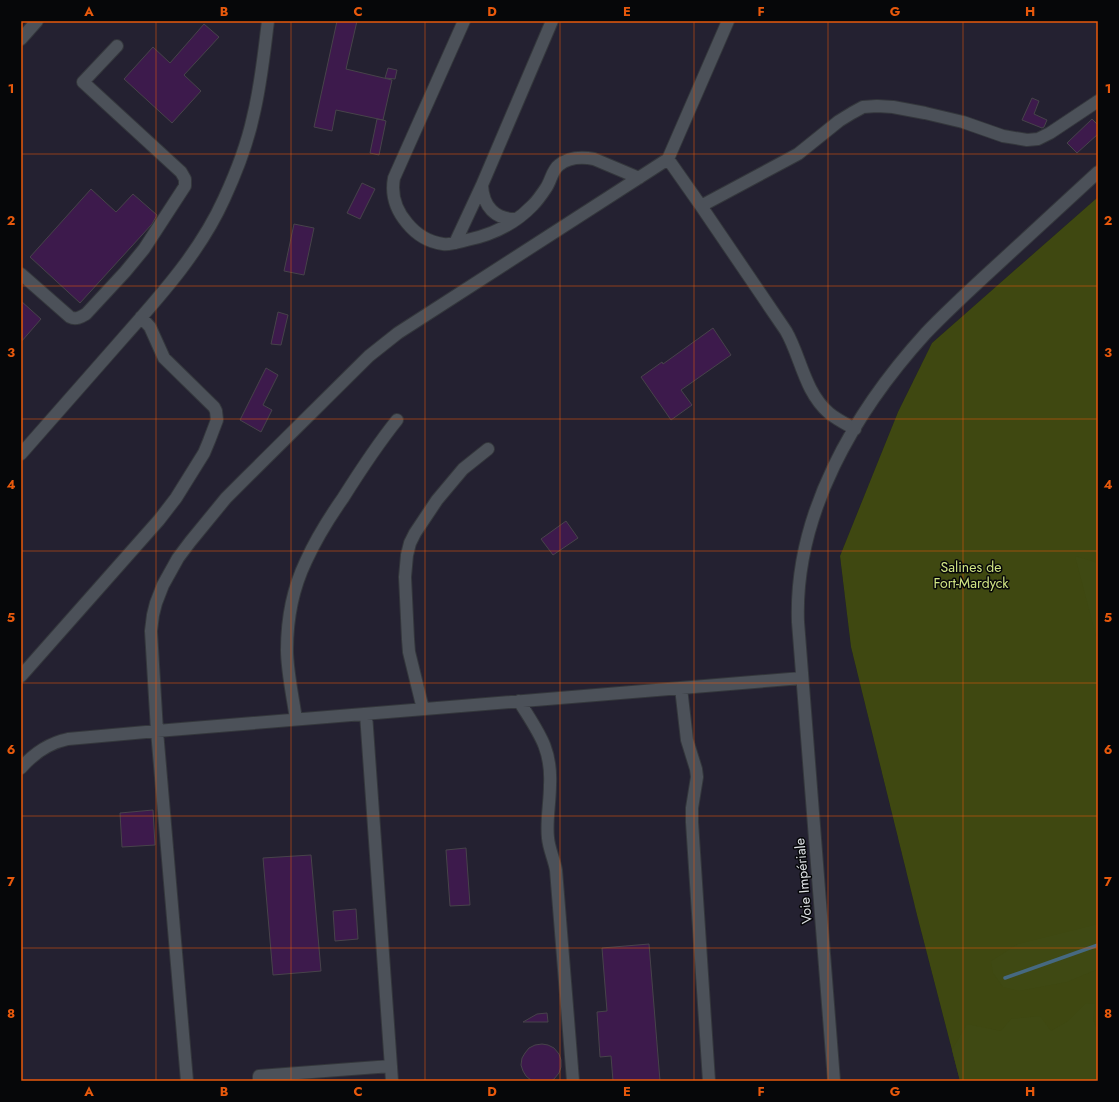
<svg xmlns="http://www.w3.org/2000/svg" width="1119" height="1102" font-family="Jost,sans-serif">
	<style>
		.industrial { fill: #242131 }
		.green { fill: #3f4811 }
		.forest { fill: #3f4913 }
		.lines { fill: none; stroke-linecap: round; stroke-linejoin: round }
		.stream { stroke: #466981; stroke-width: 3.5 }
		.building { fill: #3d1a4c; stroke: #47434a }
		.minor-casing { stroke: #34373c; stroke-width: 14 }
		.minor { stroke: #4c5159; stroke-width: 12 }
		.grid { fill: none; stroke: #e8590c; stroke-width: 1; stroke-opacity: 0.55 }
		.labels { text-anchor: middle; stroke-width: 3; stroke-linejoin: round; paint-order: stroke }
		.park-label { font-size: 14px; fill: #d1e584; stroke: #060709 }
		.street-label { font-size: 14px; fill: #dfe2e6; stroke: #060709 }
		.neatline { fill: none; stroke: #e8590c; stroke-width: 1.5 }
		.grid-label { font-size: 13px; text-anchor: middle; font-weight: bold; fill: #e8590c }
	</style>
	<rect width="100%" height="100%" fill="#181d23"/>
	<path class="industrial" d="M 21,21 L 1098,21 L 1098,197 L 932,343 L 898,412 L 840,556 L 851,647 L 917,915 L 960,1081 L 21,1081 Z"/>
	<path class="green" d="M 1098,197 L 1098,1081 L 960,1081 L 917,915 L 851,647 L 840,556 L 898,412 L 932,343 Z"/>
	<path class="forest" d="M 1075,556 L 1098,563 L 1098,639 L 1096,636 Z
		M 1098,924 L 1098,969 L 1067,982 L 1019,991 L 1003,987 L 993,973 L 991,961 L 1018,944 Z
		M 1086,1003 L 1095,1004 L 1093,1019 L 1098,1032 L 1098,1081 L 960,1081 L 952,1050 L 967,1024 L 1001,1031 L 1011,1019 L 1040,1016 L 1051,1031 L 1068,1021 Z"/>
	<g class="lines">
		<path class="stream" d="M 1005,978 L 1098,945"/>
	</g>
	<path class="building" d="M 337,21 L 357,21 L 346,69 L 392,80 L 383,120 L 386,121 L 379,155 L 370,153 L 377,119 L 383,120 L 336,110 L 332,131 L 314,127 Z
		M 204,24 L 219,37 L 184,75 L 201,91 L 172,123 L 124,79 L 153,47 L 170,63 Z
		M 388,68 L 397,70 L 395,79 L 385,78 Z
		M 1032,98 L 1039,101 L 1034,114 L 1047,120 L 1044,127 L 1042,128 L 1022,120 Z
		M 1092,119 L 1098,125 L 1098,134 L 1077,153 L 1067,143 Z
		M 362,183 L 375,189 L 360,219 L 347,213 Z
		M 91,189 L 116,212 L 133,194 L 157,215 L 152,224 L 80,303 L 30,257 Z
		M 294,224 L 314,228 L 304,275 L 284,271 Z
		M 21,301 L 41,319 L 21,342 Z
		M 278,312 L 288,315 L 281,345 L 271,344 Z
		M 713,328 L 731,355 L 681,390 L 692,405 L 671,420 L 641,377 L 662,362 L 663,364 Z
		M 266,368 L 278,375 L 263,405 L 272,410 L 261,432 L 240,420 Z
		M 566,521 L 578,538 L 553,555 L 541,539 Z
		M 153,810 L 155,845 L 122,847 L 120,813 Z
		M 466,848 L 470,905 L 450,906 L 446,850 Z
		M 311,855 L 321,971 L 273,975 L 263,858 Z
		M 356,909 L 358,939 L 335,941 L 333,911 Z
		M 649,944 L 660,1081 L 613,1081 L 611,1056 L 600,1057 L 597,1012 L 607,1011 L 602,948 Z
		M 547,1013 L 548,1022 L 523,1022 L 537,1014 Z
		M 542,1044 L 548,1045 L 554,1048 L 559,1054 L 561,1060 L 561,1067 L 559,1073 L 554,1079 L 551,1081 L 532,1081 L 526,1076 L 523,1071 L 521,1065 L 522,1058 L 525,1053 L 529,1048 L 535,1045 Z"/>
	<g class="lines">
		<g class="minor-casing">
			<path id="minor" d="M 464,21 L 394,178 C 391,194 396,210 407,223 C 416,234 428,242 443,244 C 451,245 459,242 467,240 C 491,235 515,224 533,205 C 538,200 542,194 546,188 C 551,181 552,170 559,165 C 569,157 583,157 594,159 L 639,178
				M 21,39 L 37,21
				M 668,159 L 728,21
				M 701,206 L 798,154 L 839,121 L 852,113 L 863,107 L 877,106 L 893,107 L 925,113 L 963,122 L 1003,136 L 1027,140 L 1038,139 L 1050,133 L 1098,101
				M 517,219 C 495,220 483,206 482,185 L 552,21
				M 455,243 L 482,185
				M 21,274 L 70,317 C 76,320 81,317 86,314 L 125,272 L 144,249 L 185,186 L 185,179 L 181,172 L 83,82 L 117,46
				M 21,454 C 55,415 89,377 123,338 C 161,295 200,252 224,199 C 236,173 247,145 253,117 C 261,85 264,53 268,21
				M 21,676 L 159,520 L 176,498 L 204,453 L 209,441 L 217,420 L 216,411 L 214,407 L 164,358 L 150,327 L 141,317
				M 681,688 L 687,740 L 696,769 L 697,777 L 692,808 L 692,822 L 709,1081
				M 519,701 C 538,732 552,748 550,785 C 550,803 546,821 548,838 C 549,849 554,859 556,870 L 573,1081
				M 423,709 L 409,652 L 408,639 L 405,577 L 407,555 L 410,543 L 415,533 L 437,500 L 463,469 L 488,449
				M 366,714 L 392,1081
				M 296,719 C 293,698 287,671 287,650 C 287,620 293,588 306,561 C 316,539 329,518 343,498 C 360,471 377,445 397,420
				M 21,768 C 34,753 49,743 68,739 L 157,731 L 802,678
				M 187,1081 L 157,731 L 151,631 L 153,615 L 156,603 L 163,585 L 178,558 L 190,542 L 226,498 L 246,478 L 369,356 L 398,333 L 668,159 L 701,206 L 786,331 C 801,357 804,391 829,413 C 836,419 846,424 855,429
				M 259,1081 L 259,1076 L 391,1066
				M 834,1081 L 798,622 C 794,514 855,411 926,333 C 948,310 972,288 996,266 C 1030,235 1064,203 1098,172"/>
		</g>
		<use href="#minor" class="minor"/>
	</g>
	<path class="grid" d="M 156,21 L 156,1081M 291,21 L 291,1081M 425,21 L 425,1081M 560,21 L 560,1081M 694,21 L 694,1081M 828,21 L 828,1081M 963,21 L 963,1081M 21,154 L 1098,154M 21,286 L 1098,286M 21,419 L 1098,419M 21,551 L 1098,551M 21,683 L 1098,683M 21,816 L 1098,816M 21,948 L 1098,948"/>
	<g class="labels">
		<g class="park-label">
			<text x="971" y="572">Salines de<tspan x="971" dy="16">Fort-Mardyck</tspan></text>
		</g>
		<g class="street-label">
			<text transform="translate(803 881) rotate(-95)" y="5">Voie Impériale</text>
		</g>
	</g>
	<rect width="1119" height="1102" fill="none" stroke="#060709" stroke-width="44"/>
	<rect x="22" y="22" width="1075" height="1058" class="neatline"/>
	<g class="grid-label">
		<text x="89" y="16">A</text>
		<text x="224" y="16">B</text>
		<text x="358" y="16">C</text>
		<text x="492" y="16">D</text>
		<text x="627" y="16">E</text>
		<text x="761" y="16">F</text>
		<text x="895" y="16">G</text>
		<text x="1030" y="16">H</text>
		<text x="11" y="93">1</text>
		<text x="1108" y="93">1</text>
		<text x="11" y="225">2</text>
		<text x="1108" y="225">2</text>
		<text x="11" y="357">3</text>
		<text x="1108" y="357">3</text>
		<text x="11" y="489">4</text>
		<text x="1108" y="489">4</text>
		<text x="11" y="622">5</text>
		<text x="1108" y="622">5</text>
		<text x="11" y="754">6</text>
		<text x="1108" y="754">6</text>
		<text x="11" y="886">7</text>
		<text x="1108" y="886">7</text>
		<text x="11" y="1018">8</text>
		<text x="1108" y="1018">8</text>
		<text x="89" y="1096">A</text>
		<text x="224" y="1096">B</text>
		<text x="358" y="1096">C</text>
		<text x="492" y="1096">D</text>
		<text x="627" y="1096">E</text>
		<text x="761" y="1096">F</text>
		<text x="895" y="1096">G</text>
		<text x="1030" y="1096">H</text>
	</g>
</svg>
